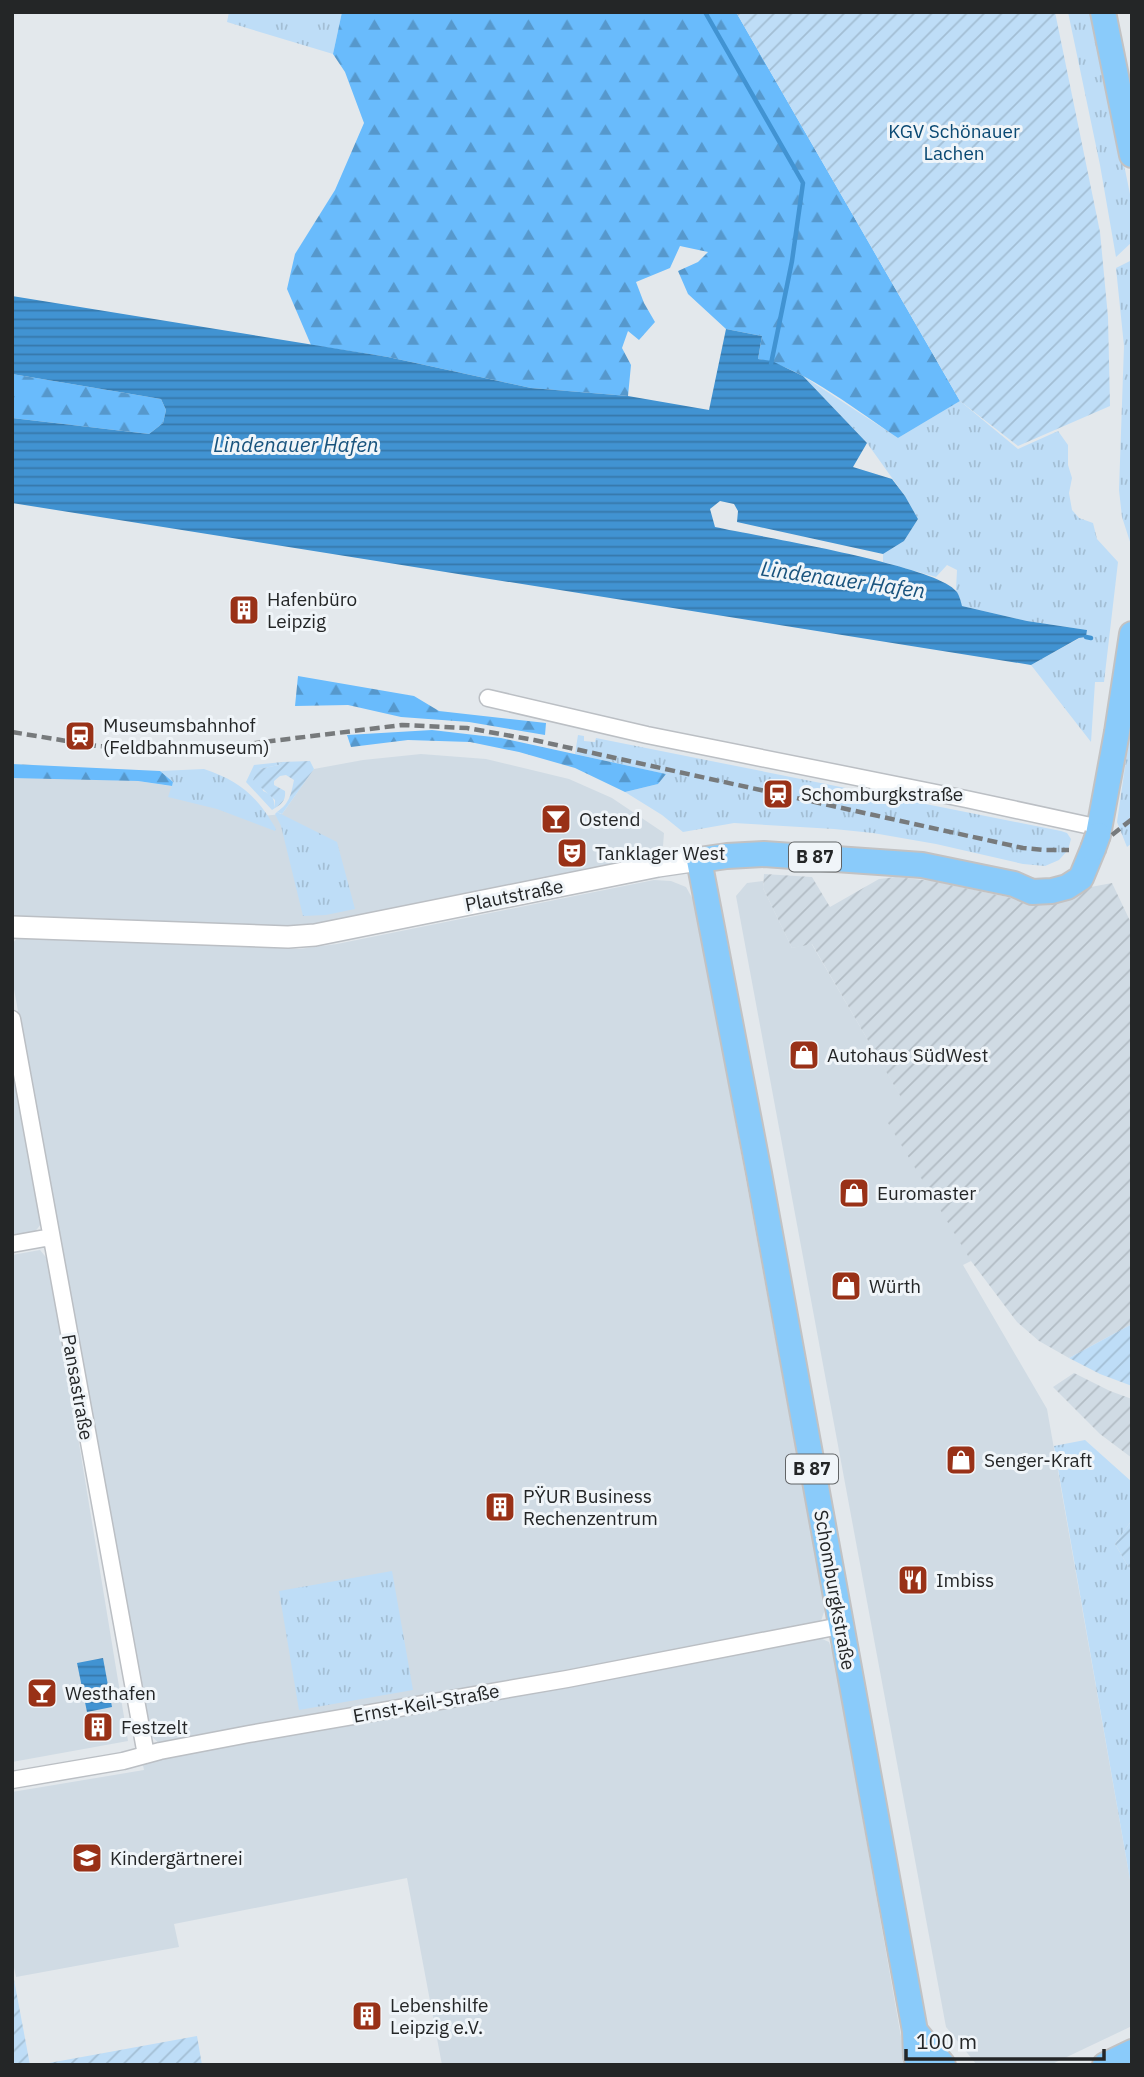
<svg xmlns="http://www.w3.org/2000/svg" width="1144" height="2077" font-family="'IBM Plex Sans',sans-serif">
	<style>
		.built { fill: #d0dbe4 }
		.industrial { fill: url(#industrial-furrows) }
		.grass { fill: url(#grass-tufts) }
		.forest { fill: url(#forest-firs) }
		.garden { fill: url(#garden-furrows) }
		.water { fill: url(#water-rules) }
		.lines { fill: none; stroke-linecap: round; stroke-linejoin: round }
		.stream { stroke: #4193d2; stroke-width: 4.5 }
		.minor-casing { stroke: #bbbfc4; stroke-width: 19 }
		.secondary-casing { stroke: #bbbfc4; stroke-width: 24 }
		.primary-casing { stroke: #c2c2c3; stroke-width: 28 }
		.minor { stroke: #fff; stroke-width: 16 }
		.secondary { stroke: #fff; stroke-width: 21 }
		.primary { stroke: #8acbfa; stroke-width: 24 }
		.rail { stroke: #777a7c; stroke-width: 4.5; stroke-dasharray: 10 5; stroke-linecap: butt }
		.primary-bridge-casing { stroke: #c2c2c3; stroke-width: 28; stroke-linecap: butt }
		.primary-bridge { stroke: #8acbfa; stroke-width: 24 }
		.labels { text-anchor: middle; stroke-width: 6; stroke-linejoin: round; paint-order: stroke }
		.shield { fill: #f0f5f9; stroke: #616466; stroke-width: 2 }
		.shield-label { font-size: 18px; font-weight: bold; fill: #242627 }
		.park-label { font-size: 19px; fill: #0a4973; stroke: #f0f5f9 }
		.poi-label { font-size: 19px; fill: #242627; stroke: #f0f5f9; text-anchor: start }
		.street-label { font-size: 19px; fill: #242627; stroke: #f0f5f9 }
		.water-label { font-size: 21px; font-style: italic; fill: #18537d; stroke: #f0f5f9 }
	</style>
	<defs>
		<pattern id="industrial-furrows" width="10" height="10" patternUnits="userSpaceOnUse" patternTransform="scale(1.75)"><rect width="10" height="10" fill="#d0dbe4"/><path d="M-1 1l2-2M0 10L10 0M9 11l2-2" fill="none" stroke="#b2bcc4"/></pattern>
		<pattern id="grass-tufts" width="24" height="20" patternUnits="userSpaceOnUse" patternTransform="scale(1.75)"><rect width="24" height="20" fill="#beddf7"/><path d="M3 7l-1-3M5 7V3M7 7l1-3M15 17l-1-3M17 17v-4M19 17l1-3" fill="none" stroke="#a3bed4"/></pattern>
		<pattern id="forest-firs" width="22" height="20" patternUnits="userSpaceOnUse" patternTransform="scale(1.75)"><rect width="22" height="20" fill="#69bbfc"/><path d="M5 1l3.5 6h-7zM16 11l3.5 6h-7z" fill="#5698cc"/></pattern>
		<pattern id="garden-furrows" width="10" height="10" patternUnits="userSpaceOnUse" patternTransform="scale(1.75)"><rect width="10" height="10" fill="#beddf7"/><path d="M-1 1l2-2M0 10L10 0M9 11l2-2" fill="none" stroke="#a3bed4"/></pattern>
		<pattern id="water-rules" width="6" height="5" patternUnits="userSpaceOnUse" patternTransform="scale(1.75)"><rect width="6" height="5" fill="#4193d2"/><path d="M0 2.5h6" fill="none" stroke="#3678aa"/></pattern>
	</defs>
	<rect width="100%" height="100%" fill="#e3e8ec"/>
	<path class="built" d="M 421,754 L 486,759 L 569,779 L 612,798 L 664,833 L 663,846 L 610,865 L 328,924 L 281,927 L 12,917 L 12,776 L 138,781 L 190,789 L 263,816 L 282,814 L 314,769 L 363,760 Z
		M 654,880 L 671,881 L 686,887 L 695,903 L 825,1609 L 821,1621 L 809,1626 L 160,1744 L 149,1734 L 12,978 L 12,944 L 20,935 L 299,949 L 337,944 Z
		M 763,881 L 763,888 L 792,948 L 811,943 L 903,1100 L 971,1261 L 963,1265 L 1047,1409 L 1132,1891 L 1132,2026 L 1050,2065 L 977,2065 L 946,2027 L 736,896 L 747,883 Z
		M 12,1064 L 41,1224 L 34,1233 L 12,1237 Z
		M 40,1250 L 49,1261 L 128,1741 L 12,1762 L 12,1255 Z
		M 818,1637 L 829,1642 L 834,1657 L 906,2065 L 442,2065 L 407,1878 L 174,1924 L 179,1947 L 16,1977 L 12,1958 L 12,1792 L 144,1770 L 143,1765 L 180,1753 Z"/>
	<path class="industrial" d="M 764,874 L 812,877 L 830,907 L 879,879 L 896,877 L 932,881 L 1022,900 L 1112,883 L 1132,925 L 1132,1324 L 1069,1358 L 1039,1341 L 1017,1322 L 971,1261 L 885,1118 L 902,1099 L 812,944 L 792,948 L 763,888 Z
		M 1074,1373 L 1110,1391 L 1132,1399 L 1132,1458 L 1100,1434 L 1053,1387 Z"/>
	<path class="grass" d="M 229,12 L 342,12 L 333,54 L 227,22 Z
		M 1068,12 L 1093,12 L 1132,204 L 1132,242 L 1116,257 L 1100,165 Z
		M 1132,260 L 1132,548 L 1122,517 L 1119,490 L 1124,346 L 1116,268 Z
		M 803,376 L 898,438 L 960,401 L 1018,449 L 1058,431 L 1068,445 L 1068,465 L 1072,478 L 1069,493 L 1072,510 L 1079,518 L 1093,523 L 1097,539 L 1118,562 L 1104,682 L 1095,682 L 1091,742 L 1031,665 L 1080,638 L 1086,637 L 1087,630 L 1027,621 L 962,606 L 956,590 L 957,570 L 947,565 L 936,577 L 883,562 L 883,554 L 904,541 L 918,519 L 905,496 L 867,443 Z
		M 1132,719 L 1132,843 L 1127,847 L 1117,822 Z
		M 578,735 L 584,736 L 584,741 L 595,742 L 596,738 L 1061,831 L 1067,833 L 1071,839 L 1068,850 L 1059,860 L 1045,866 L 1023,864 L 936,844 L 873,833 L 834,829 L 734,823 L 683,832 L 662,815 L 625,792 L 658,784 L 665,774 L 575,754 Z
		M 282,762 L 279,765 L 259,769 L 263,791 C 273,795 274,799 275,808 L 272,810 L 246,782 L 254,765 Z
		M 204,769 C 240,781 257,796 276,829 L 275,831 L 217,809 L 168,797 L 173,782 L 160,771 Z
		M 277,812 L 337,842 L 355,909 L 326,915 L 303,916 L 281,826 L 275,814 Z
		M 1085,1440 L 1132,1482 L 1132,1520 L 1115,1544 L 1132,1573 L 1132,1891 L 1054,1446 Z
		M 392,1571 L 413,1690 L 299,1710 L 279,1591 Z"/>
	<path class="forest" d="M 342,12 L 736,12 L 960,401 L 898,438 C 860,413 801,366 758,359 L 762,336 L 726,329 L 688,294 L 678,271 L 698,262 L 708,252 L 680,246 L 670,268 L 636,282 L 644,303 L 655,322 L 639,340 L 628,331 L 622,348 L 631,365 L 628,396 L 531,388 L 388,357 L 311,345 L 287,289 L 295,254 L 335,190 L 364,123 L 345,72 L 333,54 Z
		M 12,374 L 161,399 L 166,410 L 163,423 L 149,434 L 12,418 Z
		M 298,676 L 414,696 L 439,711 L 546,723 L 545,735 L 469,722 L 401,717 L 348,705 L 295,706 Z
		M 432,730 L 501,738 L 666,774 L 658,784 L 625,792 L 575,768 L 519,752 L 470,742 L 408,740 L 351,747 L 347,735 Z
		M 12,764 L 160,771 L 173,782 L 172,786 L 138,781 L 12,778 Z"/>
	<path class="garden" d="M 736,12 L 1055,12 L 1100,232 L 1108,317 L 1110,406 L 1018,446 L 960,401 Z
		M 310,761 L 314,769 L 282,814 L 277,812 C 290,803 291,794 294,780 L 286,775 L 280,776 L 274,781 L 274,785 L 285,791 C 286,800 282,804 275,808 L 275,800 L 253,780 L 259,769 L 279,765 L 282,762 Z
		M 1132,1324 L 1132,1386 L 1100,1374 L 1069,1358 Z
		M 1132,1520 L 1132,1573 L 1115,1544 Z
		M 12,1969 L 30,2065 L 12,2065 Z
		M 197,2036 L 202,2065 L 38,2065 Z"/>
	<path class="water" d="M 12,296 L 388,357 L 531,388 L 628,396 L 709,410 L 726,329 L 762,336 L 758,359 L 772,361 L 803,376 L 867,443 L 853,467 L 892,479 L 905,496 L 918,519 L 904,541 L 883,554 L 737,522 L 738,511 L 734,504 L 720,501 L 710,509 L 715,527 C 756,536 936,565 956,591 C 959,594 961,602 962,606 L 1027,621 L 1087,630 L 1086,637 L 1079,638 L 1031,665 L 12,503 L 12,418 L 149,434 L 163,423 L 166,410 L 161,399 L 12,374 Z
		M 103,1658 L 112,1707 L 87,1712 L 77,1663 Z"/>
	<g class="lines">
		<path class="stream" d="M 705,12 L 803,183 L 792,261 L 771,364
			M 1086,637 L 1091,638"/>
		<g class="minor-casing">
			<path id="minor" d="M 488,698 L 647,735 L 966,799 L 1100,828
				M 12,1019 L 146,1755
				M 12,1244 L 51,1237
				M 12,1780 L 123,1761 L 160,1751 L 249,1734 L 567,1679 L 840,1626"/>
		</g>
		<g class="secondary-casing">
			<path id="secondary" d="M 12,927 L 288,937 L 315,935 L 658,866 L 699,860"/>
		</g>
		<g class="primary-casing">
			<path id="primary" d="M 1103,12 L 1132,155
				M 1098,835 L 1117,732 L 1132,634
				M 915,2031 L 943,2065
				M 919,2065 L 916,2056 L 915,2031 L 759,1173 L 699,860 L 727,856 L 764,854 L 922,865 L 1014,884 L 1032,892 L 1052,891 L 1067,887 L 1081,878 L 1093,849
				M 1105,2065 L 1132,2052"/>
		</g>
		<use href="#minor" class="minor"/>
		<use href="#secondary" class="secondary"/>
		<use href="#primary" class="primary"/>
		<path class="rail" d="M 12,732 L 97,746 L 139,748 L 231,746 L 402,725 L 467,728 L 534,740 L 1023,848 L 1045,850 L 1069,850
			M 1112,835 L 1132,819"/>
		<g class="primary-bridge-casing">
			<path id="primary-bridge" d="M 1093,849 L 1098,835"/>
		</g>
		<use href="#primary-bridge" class="primary-bridge"/>
	</g>
	<defs>
		<g id="building-square" transform="scale(1.575)"><rect x="-9" y="-9" width="18" height="18" rx="4" fill="#993117" stroke="#f0f5f9"/><path d="M-4-6H4V6H1V3H-1V6H-4ZM-2.5-4.3h1.7v1.8h-1.7ZM.8-4.3h1.7v1.8H.8ZM-2.5-1h1.7V.8h-1.7ZM.8-1h1.7V.8H.8Z" fill="#fff"/></g>
		<g id="station-square" transform="scale(1.575)"><rect x="-9" y="-9" width="18" height="18" rx="4" fill="#993117" stroke="#f0f5f9"/><path d="M-3-6H3Q5-6 5-4V2Q5 4 3 4L4.5 6H3L1.5 4h-3L-3 6H-4.5L-3 4Q-5 4-5 2V-4Q-5-6-3-6ZM-3.5-4v3h7v-3ZM-3.5 1v1.5H-2V1ZM2 1v1.5H3.5V1Z" fill="#fff"/></g>
		<g id="bar-square" transform="scale(1.575)"><rect x="-9" y="-9" width="18" height="18" rx="4" fill="#993117" stroke="#f0f5f9"/><path d="M-6-5H6L.8 .8V4.5H3.5V6h-7V4.5H-.8V.8Z" fill="#fff"/></g>
		<g id="theatre-square" transform="scale(1.575)"><rect x="-9" y="-9" width="18" height="18" rx="4" fill="#993117" stroke="#f0f5f9"/><path d="M-5-5.5Q0-4 5-5.5V0Q5 5 0 6Q-5 5-5 0ZM-3.3-2.5H-1v1.5H-3.3ZM1-2.5H3.3v1.5H1ZM-2.8 1Q0 5.5 2.8 1Z" fill="#fff"/></g>
		<g id="shop-square" transform="scale(1.575)"><rect x="-9" y="-9" width="18" height="18" rx="4" fill="#993117" stroke="#f0f5f9"/><path d="M-5-2.5h2.3a2.7 3.5 0 0 1 5.4 0H5L5.5 6h-11ZM-1.5-2.5h3a1.5 2.3 0 0 0-3 0Z" fill="#fff"/></g>
		<g id="restaurant-square" transform="scale(1.575)"><rect x="-9" y="-9" width="18" height="18" rx="4" fill="#993117" stroke="#f0f5f9"/><path d="M-5-6h1v4h1v-4h1v4h1v-4h1v5L-1.5 .5V6h-2V.5L-5-1ZM5-6V6H3V1.5H1.5Q1.5-4 5-6Z" fill="#fff"/></g>
		<g id="school-square" transform="scale(1.575)"><rect x="-9" y="-9" width="18" height="18" rx="4" fill="#993117" stroke="#f0f5f9"/><path d="M0-5L7-2L0 1L-7-2ZM-4 1L0 2.5L4 1V4Q0 6-4 4Z" fill="#fff"/></g>
	</defs>
	<g fill-rule="evenodd">
		<use href="#building-square" x="244" y="610"/>
		<use href="#station-square" x="80" y="736"/>
		<use href="#station-square" x="778" y="794"/>
		<use href="#bar-square" x="556" y="819"/>
		<use href="#theatre-square" x="572" y="853"/>
		<use href="#shop-square" x="804" y="1055"/>
		<use href="#shop-square" x="854" y="1193"/>
		<use href="#shop-square" x="846" y="1286"/>
		<use href="#shop-square" x="961" y="1460"/>
		<use href="#building-square" x="500" y="1507"/>
		<use href="#restaurant-square" x="913" y="1580"/>
		<use href="#bar-square" x="42" y="1693"/>
		<use href="#building-square" x="98" y="1727"/>
		<use href="#school-square" x="87" y="1858"/>
		<use href="#building-square" x="367" y="2016"/>
	</g>
	<g class="labels">
		<g class="shield">
			<rect x="789" y="842.5" width="52" height="29" rx="5"/>
			<rect x="786" y="1454.5" width="52" height="29" rx="5"/>
		</g>
		<g class="shield-label">
			<text x="815" y="863">B 87</text>
			<text x="812" y="1475">B 87</text>
		</g>
		<g class="park-label">
			<text x="954" y="138">KGV Schönauer<tspan x="954" dy="22">Lachen</tspan></text>
		</g>
		<g class="poi-label">
			<text x="267" y="606">Hafenbüro<tspan x="267" dy="22">Leipzig</tspan></text>
			<text x="103" y="732">Museumsbahnhof<tspan x="103" dy="22">(Feldbahnmuseum)</tspan></text>
			<text x="801" y="801">Schomburgkstraße</text>
			<text x="579" y="826">Ostend</text>
			<text x="595" y="860">Tanklager West</text>
			<text x="827" y="1062">Autohaus SüdWest</text>
			<text x="877" y="1200">Euromaster</text>
			<text x="869" y="1293">Würth</text>
			<text x="984" y="1467">Senger-Kraft</text>
			<text x="523" y="1503">PŸUR Business<tspan x="523" dy="22">Rechenzentrum</tspan></text>
			<text x="936" y="1587">Imbiss</text>
			<text x="65" y="1700">Westhafen</text>
			<text x="121" y="1734">Festzelt</text>
			<text x="110" y="1865">Kindergärtnerei</text>
			<text x="390" y="2012">Lebenshilfe<tspan x="390" dy="22">Leipzig e.V.</tspan></text>
		</g>
		<g class="street-label">
			<text transform="translate(514 895) rotate(-11)" y="7">Plautstraße</text>
			<text transform="translate(78 1387) rotate(80)" y="7">Pansastraße</text>
			<text transform="translate(835 1590) rotate(80)" y="7">Schomburgkstraße</text>
			<text transform="translate(426 1703) rotate(-10)" y="7">Ernst-Keil-Straße</text>
		</g>
		<g class="water-label">
			<text x="296" y="452">Lindenauer Hafen</text>
			<text transform="translate(843 580) rotate(8)" y="7">Lindenauer Hafen</text>
		</g>
	</g>
	<rect width="1144" height="2077" fill="none" stroke="#242627" stroke-width="28"/>
	<path d="M906 2049v10h198v-10" fill="none" stroke="#242627" stroke-width="3.5"/>
	<text x="916" y="2049" font-size="21" fill="#242627" stroke="#f0f5f9" stroke-width="5" paint-order="stroke">100 m</text>
</svg>
